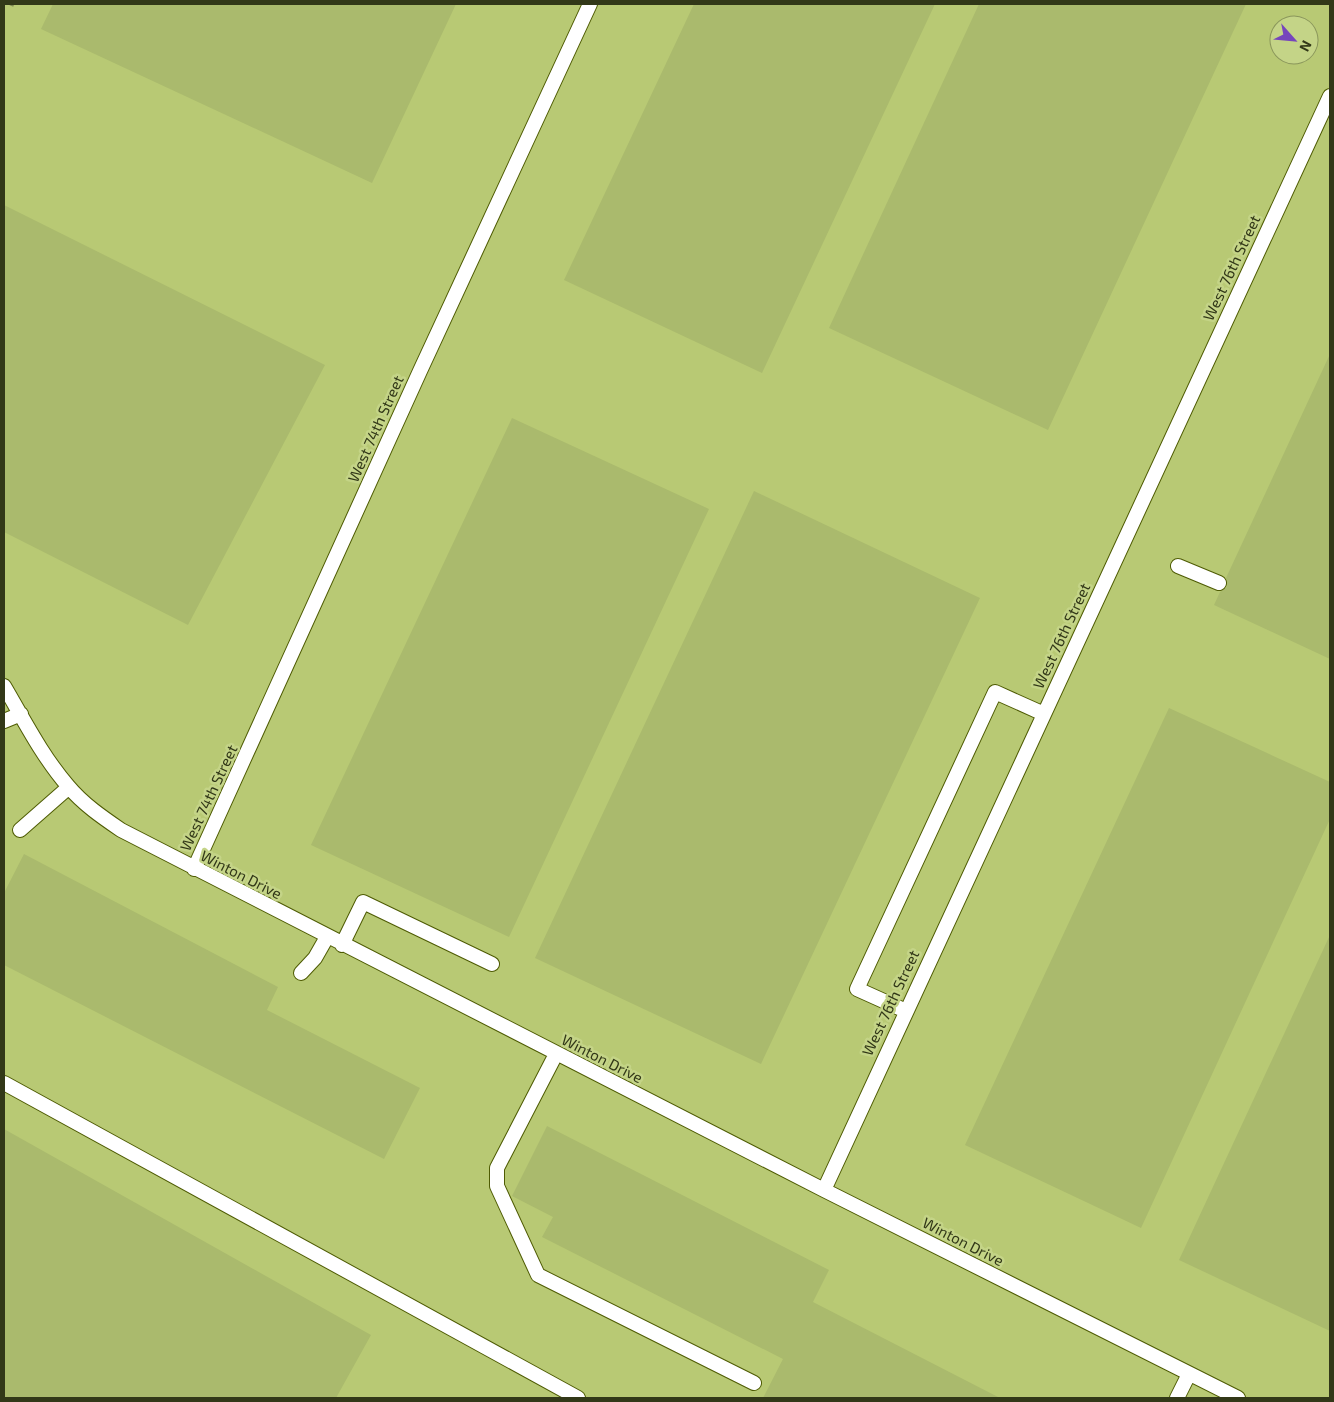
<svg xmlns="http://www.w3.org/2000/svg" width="1334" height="1402" font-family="'Exo 2',sans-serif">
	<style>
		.built { fill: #b8c974; fill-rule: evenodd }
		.building { fill: #aaba6d }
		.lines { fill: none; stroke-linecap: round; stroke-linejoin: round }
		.minor-casing { stroke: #4e5b03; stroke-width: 16 }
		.path { stroke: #7b8650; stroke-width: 2.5; stroke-dasharray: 4 4; stroke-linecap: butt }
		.minor { stroke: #fff; stroke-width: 14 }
		.labels { text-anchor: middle; stroke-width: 5; stroke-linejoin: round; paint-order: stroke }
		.street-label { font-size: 15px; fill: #323818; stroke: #c4d487 }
	</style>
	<rect width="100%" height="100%" fill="#c4d487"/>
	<path class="built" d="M 4,4 L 1330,4 L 1330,1398 L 4,1398 ZM 1279,25 L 1309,25 L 1309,55 L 1279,55 Z"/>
	<path class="building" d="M 53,4 L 456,4 L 372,183 L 41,29 Z
		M 694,4 L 935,4 L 762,373 L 564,280 Z
		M 979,4 L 1246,4 L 1048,430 L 829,328 Z
		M 4,205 L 325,365 L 188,625 L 4,532 Z
		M 1330,354 L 1330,659 L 1214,605 L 1220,592 L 1227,587 L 1226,578 Z
		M 512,418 L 709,509 L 509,937 L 311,845 Z
		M 754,491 L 980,598 L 761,1064 L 535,958 Z
		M 1169,708 L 1330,782 L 1330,819 L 1141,1228 L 965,1145 Z
		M 24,854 L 278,987 L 267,1010 L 420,1088 L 384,1159 L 4,965 L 4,893 Z
		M 1330,935 L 1330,1331 L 1179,1260 Z
		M 547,1126 L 829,1270 L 813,1302 L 1000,1398 L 763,1398 L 783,1359 L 542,1237 L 553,1217 L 512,1196 Z
		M 4,1129 L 371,1335 L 336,1398 L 4,1398 Z"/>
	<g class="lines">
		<g class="minor-casing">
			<path id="minor" d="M 1178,566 L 1219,583
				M 4,686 C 24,720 42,756 68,786 C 83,804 102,817 121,830 L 824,1190 L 1238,1398
				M 4,721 L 21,714
				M 20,830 L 69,787
				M 194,869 L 420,371 L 590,4
				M 342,945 L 363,902 L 492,964
				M 301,973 L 315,958 L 327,937
				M 906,1011 L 857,989 L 995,692 L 1044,714
				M 556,1054 L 497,1168 L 497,1186 L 538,1275 L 754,1383
				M 4,1083 L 578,1398
				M 824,1190 L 1330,96
				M 1177,1398 L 1189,1374"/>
		</g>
		<path class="path" d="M 10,4 L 15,6"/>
		<use href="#minor" class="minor"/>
	</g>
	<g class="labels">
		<g class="street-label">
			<text transform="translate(1232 268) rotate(-65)" y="5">West 76th Street</text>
			<text transform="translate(376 429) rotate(-66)" y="5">West 74th Street</text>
			<text transform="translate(1062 636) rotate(-65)" y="5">West 76th Street</text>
			<text transform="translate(209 798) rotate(-65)" y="5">West 74th Street</text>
			<text transform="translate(241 875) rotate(27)" y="5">Winton Drive</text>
			<text transform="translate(891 1003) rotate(-65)" y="5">West 76th Street</text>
			<text transform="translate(602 1059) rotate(27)" y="5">Winton Drive</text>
			<text transform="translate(963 1242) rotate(27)" y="5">Winton Drive</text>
		</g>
	</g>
	<rect width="1334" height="1402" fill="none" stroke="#323818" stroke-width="10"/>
	<g transform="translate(1294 40) rotate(117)"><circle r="24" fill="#c4d487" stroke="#8a965b"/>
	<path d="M0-4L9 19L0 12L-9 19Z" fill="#7645bc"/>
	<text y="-8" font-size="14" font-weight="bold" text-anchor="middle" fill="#323818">N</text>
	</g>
</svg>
